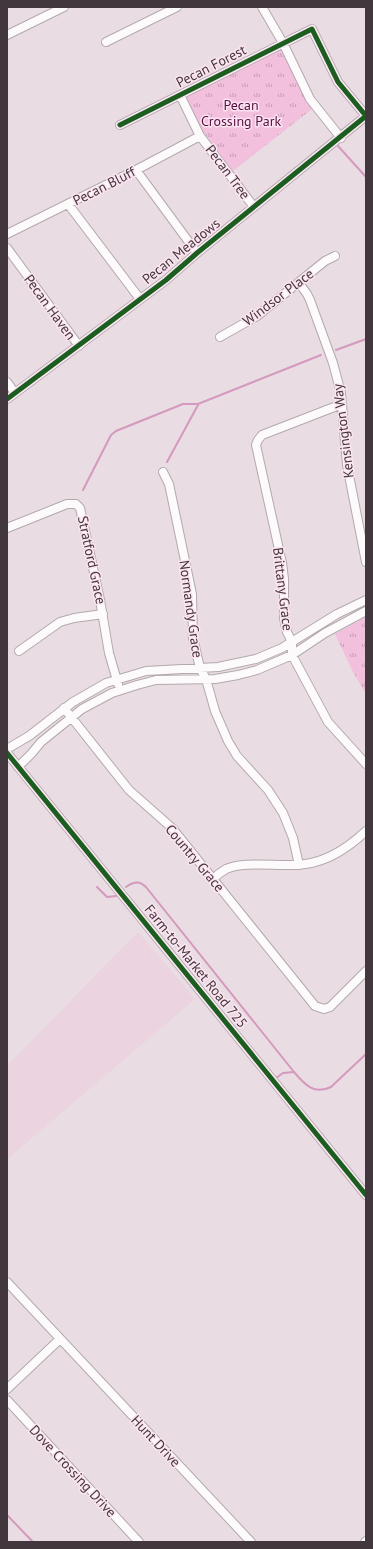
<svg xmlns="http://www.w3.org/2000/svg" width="373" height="1549" font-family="'PT Sans',sans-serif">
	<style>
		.built { fill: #ebd3e0 }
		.park { fill: url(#park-tufts) }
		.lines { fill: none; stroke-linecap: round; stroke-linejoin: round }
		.stream { stroke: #d499bc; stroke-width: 2 }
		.minor-casing { stroke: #b3a9ae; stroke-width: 10 }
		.minor { stroke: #fcfafb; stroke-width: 8 }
		.cycleway-casing { stroke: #fde4f1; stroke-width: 8 }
		.cycleway { stroke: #1b5e20; stroke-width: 5 }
		.labels { text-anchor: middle; stroke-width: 3; stroke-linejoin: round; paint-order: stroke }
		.street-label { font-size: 14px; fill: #41373c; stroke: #fde4f1 }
		.park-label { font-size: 14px; fill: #581040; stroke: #fde4f1 }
	</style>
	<defs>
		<pattern id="park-tufts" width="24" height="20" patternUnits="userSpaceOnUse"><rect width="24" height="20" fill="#f2bfdc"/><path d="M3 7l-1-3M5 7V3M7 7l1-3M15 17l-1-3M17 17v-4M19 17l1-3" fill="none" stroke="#c69cb4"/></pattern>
	</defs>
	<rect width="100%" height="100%" fill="#e9dce3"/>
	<path class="built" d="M 138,932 L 195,999 L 7,1159 L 7,1066 Z"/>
	<path class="park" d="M 278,50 L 282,53 L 312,109 L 233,171 L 200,127 L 187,100 L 188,94 Z
		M 366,617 L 366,694 L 353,672 L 335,634 Z"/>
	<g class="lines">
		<path class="stream" d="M 338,146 L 366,177
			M 336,350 L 366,339
			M 167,462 L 198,405
			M 83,490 L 111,435 L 116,431 L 183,404 L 198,404 L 321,355
			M 97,887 L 107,897 L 116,896
			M 126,887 C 133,882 139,880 146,887 L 294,1072 C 305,1085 314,1095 331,1087 L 366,1054
			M 276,1078 L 283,1073 L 294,1072
			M 7,1515 L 33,1542"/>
		<g class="minor-casing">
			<path id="minor" d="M 262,7 L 283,43 L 310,99 L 341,138
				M 7,35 L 64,7
				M 106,42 L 177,7
				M 180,95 L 200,136 L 254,207
				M 136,170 L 197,253
				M 68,204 L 140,299
				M 7,234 L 136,170 L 200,136
				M 7,248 L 79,346
				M 299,283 L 307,294 L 310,300 L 333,363 L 341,393 L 347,465 L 366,562
				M 220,337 L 257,316 L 325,261 L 335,256
				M 7,382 L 15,393
				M 7,399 L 166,280 L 197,253 L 366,116 L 338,82 L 312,29 L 120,125
				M 342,404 L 262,435 L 258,440 L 256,445 L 282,563 L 284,579 L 284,618 L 287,632 L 292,642 L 292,655 L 328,722 L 366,764
				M 163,472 L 169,484 L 192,594 L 193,638 L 200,668 L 206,679 L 215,711 L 228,741 L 237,756 L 268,790 L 283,813 L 293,838 L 299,865
				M 7,528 L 67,504 L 76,504 L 80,508 L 100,600 L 109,653 L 118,684
				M 19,651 L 60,622 L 74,618 L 103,614
				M 64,708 L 129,790 L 172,828 L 315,1006 L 324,1009 L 330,1007 L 366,971
				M 7,749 L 29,736 L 73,702 L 106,683 L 146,671 L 218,667 L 256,659 L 282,648 L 337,614 L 366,600
				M 7,753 L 366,1195
				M 18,767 L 32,753 L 41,742 L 82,709 L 112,693 L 137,685 L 156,680 L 215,679 L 238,675 L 257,670 L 292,655 L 325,633 L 366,611
				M 213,879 C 217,875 221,872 226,869 C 246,860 282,868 305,864 C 329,861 349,847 366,831
				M 7,1282 L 251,1542
				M 7,1389 L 60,1339
				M 7,1400 L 139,1542
				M 365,1542 L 366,1541"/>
		</g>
		<use href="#minor" class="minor"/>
		<g class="cycleway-casing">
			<path id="cycleway" d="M 7,399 L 166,280 L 197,253 L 366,116 L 338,82 L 312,29 L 120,125
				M 7,753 L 366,1195"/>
		</g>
		<use href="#cycleway" class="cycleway"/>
	</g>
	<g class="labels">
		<g class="street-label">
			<text transform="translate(211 66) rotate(-27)" y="5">Pecan Forest</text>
			<text transform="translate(228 172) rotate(53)" y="5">Pecan Tree</text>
			<text transform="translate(104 186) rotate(-27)" y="5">Pecan Bluff</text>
			<text transform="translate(181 251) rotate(-39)" y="5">Pecan Meadows</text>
			<text transform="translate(278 297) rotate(-37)" y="5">Windsor Place</text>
			<text transform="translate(50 307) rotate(54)" y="5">Pecan Haven</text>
			<text transform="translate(343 431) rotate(-97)" y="5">Kensington Way</text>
			<text transform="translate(92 560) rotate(78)" y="5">Stratford Grace</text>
			<text transform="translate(283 589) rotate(83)" y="5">Brittany Grace</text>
			<text transform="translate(191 609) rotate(82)" y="5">Normandy Grace</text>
			<text transform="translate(195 858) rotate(50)" y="5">Country Grace</text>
			<text transform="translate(196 966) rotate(51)" y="5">Farm-to-Market Road 725</text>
			<text transform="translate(156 1441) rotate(47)" y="5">Hunt Drive</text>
			<text transform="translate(73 1471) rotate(47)" y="5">Dove Crossing Drive</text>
		</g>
		<g class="park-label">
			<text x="241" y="110">Pecan<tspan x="241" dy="16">Crossing Park</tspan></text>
		</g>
	</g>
	<rect width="373" height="1549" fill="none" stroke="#41373c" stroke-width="16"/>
</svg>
